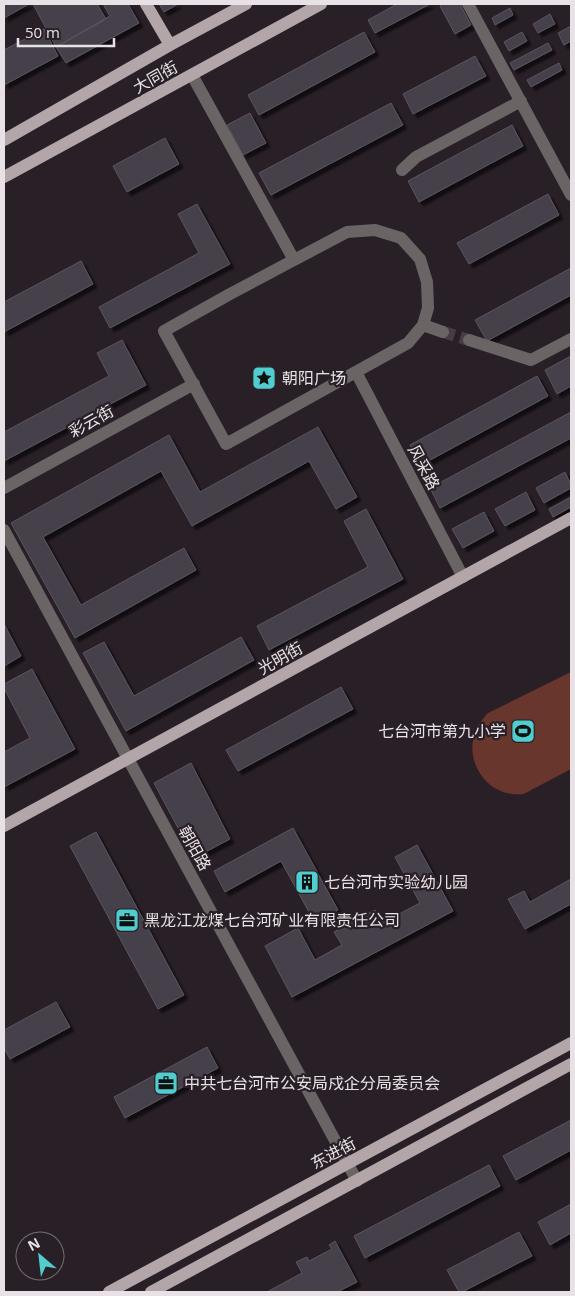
<svg xmlns="http://www.w3.org/2000/svg" width="575" height="1296" font-family="'Open Sans','Noto Sans SC',sans-serif">
	<style>
		.green { fill: #68362c }
		.building { fill: #45404a; stroke: #5a5560; filter: url(#shadow) }
		.lines { fill: none; stroke-linecap: round; stroke-linejoin: round }
		.minor-tunnel { stroke: #463d44; stroke-width: 12; stroke-dasharray: 12 6; stroke-linecap: butt }
		.minor { stroke: #6b6465; stroke-width: 12 }
		.major { stroke: #b3a6a8; stroke-width: 12 }
		.labels { text-anchor: middle; stroke-width: 4.5; stroke-linejoin: round; paint-order: stroke }
		.street-label { font-size: 16px; fill: #e8e2e6; stroke: #292027 }
		.poi-label { font-size: 16px; fill: #e8e2e6; stroke: #292027; text-anchor: start }
	</style>
	<defs>
		<filter id="shadow"><feDropShadow dx="4" dy="4" stdDeviation="1" flood-color="#0009"/></filter>
	</defs>
	<rect width="100%" height="100%" fill="#292027"/>
	<path class="green" d="M 571,672 L 571,769 C 560,775 548,781 537,787 C 532,789 527,793 523,794 C 492,798 468,769 473,740 C 474,729 481,721 488,713 Z"/>
	<path class="building" d="M 4,4 L 29,4 L 4,18 Z
		M 33,4 L 97,4 L 106,19 L 56,47 Z
		M 103,4 L 128,4 L 139,23 L 66,63 L 56,47 L 110,16 Z
		M 159,4 L 178,4 L 164,12 Z
		M 397,4 L 430,4 L 375,33 L 368,20 Z
		M 443,4 L 460,4 L 471,25 L 455,34 L 440,6 Z
		M 510,8 L 513,15 L 495,25 L 492,18 Z
		M 550,14 L 555,24 L 538,33 L 533,24 Z
		M 571,26 L 571,41 L 564,45 L 558,33 Z
		M 44,29 L 58,56 L 4,85 L 4,50 Z
		M 364,32 L 375,52 L 259,115 L 248,95 Z
		M 522,32 L 527,41 L 509,51 L 504,42 Z
		M 548,43 L 552,50 L 514,70 L 510,63 Z
		M 475,56 L 486,76 L 413,114 L 403,94 Z
		M 559,63 L 562,70 L 531,87 L 527,80 Z
		M 391,103 L 403,125 L 271,195 L 259,173 Z
		M 250,113 L 266,143 L 243,155 L 227,125 Z
		M 512,125 L 523,146 L 419,202 L 408,181 Z
		M 165,138 L 179,164 L 127,192 L 113,166 Z
		M 548,194 L 559,215 L 469,264 L 457,243 Z
		M 197,204 L 230,264 L 110,328 L 99,307 L 199,253 L 178,214 Z
		M 81,261 L 93,284 L 4,332 L 4,302 Z
		M 571,268 L 571,295 L 487,341 L 475,320 Z
		M 122,340 L 146,385 L 4,461 L 4,432 L 109,376 L 97,353 Z
		M 571,356 L 571,386 L 557,394 L 545,370 Z
		M 537,376 L 548,396 L 421,465 L 410,445 Z
		M 571,412 L 571,438 L 440,508 L 430,488 Z
		M 318,427 L 357,497 L 336,509 L 309,461 L 192,526 L 161,471 L 43,537 L 81,605 L 184,548 L 196,570 L 75,638 L 11,523 L 169,435 L 200,492 Z
		M 565,472 L 571,485 L 571,488 L 544,503 L 536,488 Z
		M 526,492 L 535,510 L 505,526 L 495,509 Z
		M 571,497 L 571,507 L 553,517 L 549,509 Z
		M 366,509 L 403,579 L 269,650 L 257,626 L 368,567 L 344,521 Z
		M 484,512 L 494,531 L 463,548 L 452,529 Z
		M 4,624 L 21,656 L 4,666 Z
		M 241,637 L 254,660 L 126,731 L 83,653 L 104,642 L 134,696 Z
		M 32,669 L 75,749 L 4,787 L 4,752 L 30,738 L 4,688 L 4,684 Z
		M 341,687 L 353,709 L 238,771 L 226,750 Z
		M 191,763 L 230,839 L 194,858 L 154,783 Z
		M 293,828 L 338,910 L 315,923 L 281,861 L 225,892 L 214,871 Z
		M 96,832 L 184,995 L 158,1009 L 70,846 Z
		M 417,845 L 453,911 L 292,997 L 265,946 L 298,928 L 315,960 L 342,945 L 334,932 L 375,910 L 382,923 L 420,903 L 395,857 Z
		M 571,879 L 571,904 L 525,929 L 508,899 L 524,891 L 530,902 Z
		M 56,1002 L 70,1027 L 10,1059 L 4,1048 L 4,1030 Z
		M 207,1047 L 218,1068 L 125,1118 L 114,1097 Z
		M 571,1120 L 571,1150 L 516,1180 L 503,1156 Z
		M 489,1165 L 500,1186 L 365,1258 L 354,1236 Z
		M 571,1204 L 571,1233 L 550,1245 L 538,1222 Z
		M 519,1232 L 532,1256 L 462,1292 L 459,1292 L 447,1270 Z
		M 335,1241 L 357,1282 L 337,1292 L 267,1292 L 302,1273 L 296,1262 L 307,1257 L 309,1261 L 332,1249 L 329,1245 Z"/>
	<g class="lines">
		<path class="minor-tunnel" d="M 443,332 L 469,340"/>
		<path class="minor" d="M 468,4 L 571,195
			M 192,75 L 294,260 L 347,232 L 375,230 L 401,238 L 420,259 L 427,282 L 428,308 L 423,325 L 408,343 L 226,444 L 164,331 L 230,294 L 294,260
			M 402,170 L 416,157 L 521,101
			M 423,325 L 443,332
			M 469,340 L 531,360 L 571,339
			M 356,372 L 463,577
			M 4,488 L 194,384
			M 4,530 L 357,1181"/>
		<path class="major" d="M 146,4 L 170,45
			M 4,140 L 170,45 L 246,4
			M 4,177 L 321,4
			M 4,826 L 571,518
			M 109,1292 L 571,1043
			M 151,1292 L 571,1064"/>
	</g>
	<defs>
		<g id="sight-square" transform="scale(1.25)"><rect x="-9" y="-9" width="18" height="18" rx="4" fill="#52cdcf" stroke="#292027"/><path d="M0-6L1.8-2.2L6-1.7L2.9 1.2L3.7 5.4L0 3.3L-3.7 5.4L-2.9 1.2L-6-1.7L-1.8-2.2Z" fill="#111"/></g>
		<g id="stadium-square" transform="scale(1.25)"><rect x="-9" y="-9" width="18" height="18" rx="4" fill="#52cdcf" stroke="#292027"/><path d="M0-5a6.5 5 0 1 0 0 10a6.5 5 0 1 0 0-10ZM-3.5-1.8h7v3.6h-7Z" fill="#111"/></g>
		<g id="building-square" transform="scale(1.25)"><rect x="-9" y="-9" width="18" height="18" rx="4" fill="#52cdcf" stroke="#292027"/><path d="M-4-6H4V6H1V3H-1V6H-4ZM-2.5-4.3h1.7v1.8h-1.7ZM.8-4.3h1.7v1.8H.8ZM-2.5-1h1.7V.8h-1.7ZM.8-1h1.7V.8H.8Z" fill="#111"/></g>
		<g id="office-square" transform="scale(1.25)"><rect x="-9" y="-9" width="18" height="18" rx="4" fill="#52cdcf" stroke="#292027"/><path d="M-6-3h4V-5.5h4V-3h4V5H-6ZM-1-4.5V-3h2v-1.5ZM-6 0V1H6V0Z" fill="#111"/></g>
	</defs>
	<g fill-rule="evenodd">
		<use href="#sight-square" x="264" y="378"/>
		<use href="#stadium-square" x="523" y="731"/>
		<use href="#building-square" x="307" y="882"/>
		<use href="#office-square" x="127" y="920"/>
		<use href="#office-square" x="166" y="1083"/>
	</g>
	<g class="labels">
		<g class="street-label">
			<text transform="translate(155 77) rotate(-29)" y="6">大同街</text>
			<text transform="translate(91 421) rotate(-29)" y="6">彩云街</text>
			<text transform="translate(424 467) rotate(62)" y="6">风采路</text>
			<text transform="translate(280 658) rotate(-29)" y="6">光明街</text>
			<text transform="translate(195 848) rotate(61)" y="6">朝阳路</text>
			<text transform="translate(333 1153) rotate(-28)" y="6">东进街</text>
		</g>
		<g class="poi-label">
			<text x="282" y="384">朝阳广场</text>
			<text x="506" y="737" text-anchor="end">七台河市第九小学</text>
			<text x="324" y="888">七台河市实验幼儿园</text>
			<text x="144" y="926">黑龙江龙煤七台河矿业有限责任公司</text>
			<text x="184" y="1089">中共七台河市公安局戍企分局委员会</text>
		</g>
	</g>
	<rect width="575" height="1296" fill="none" stroke="#e8e2e6" stroke-width="10"/>
	<g transform="translate(40 1256) rotate(332)"><circle r="24" fill="#292027" stroke="#756e73"/>
	<path d="M0-4L9 19L0 12L-9 19Z" fill="#52cdcf"/>
	<text y="-8" font-size="14" font-weight="bold" text-anchor="middle" fill="#e8e2e6">N</text>
	</g>
	<path d="M18 38v8h96v-8" fill="none" stroke="#e8e2e6" stroke-width="2.5"/>
	<text x="25" y="38" font-size="15" fill="#e8e2e6" stroke="#292027" stroke-width="4" paint-order="stroke">50 m</text>
</svg>
